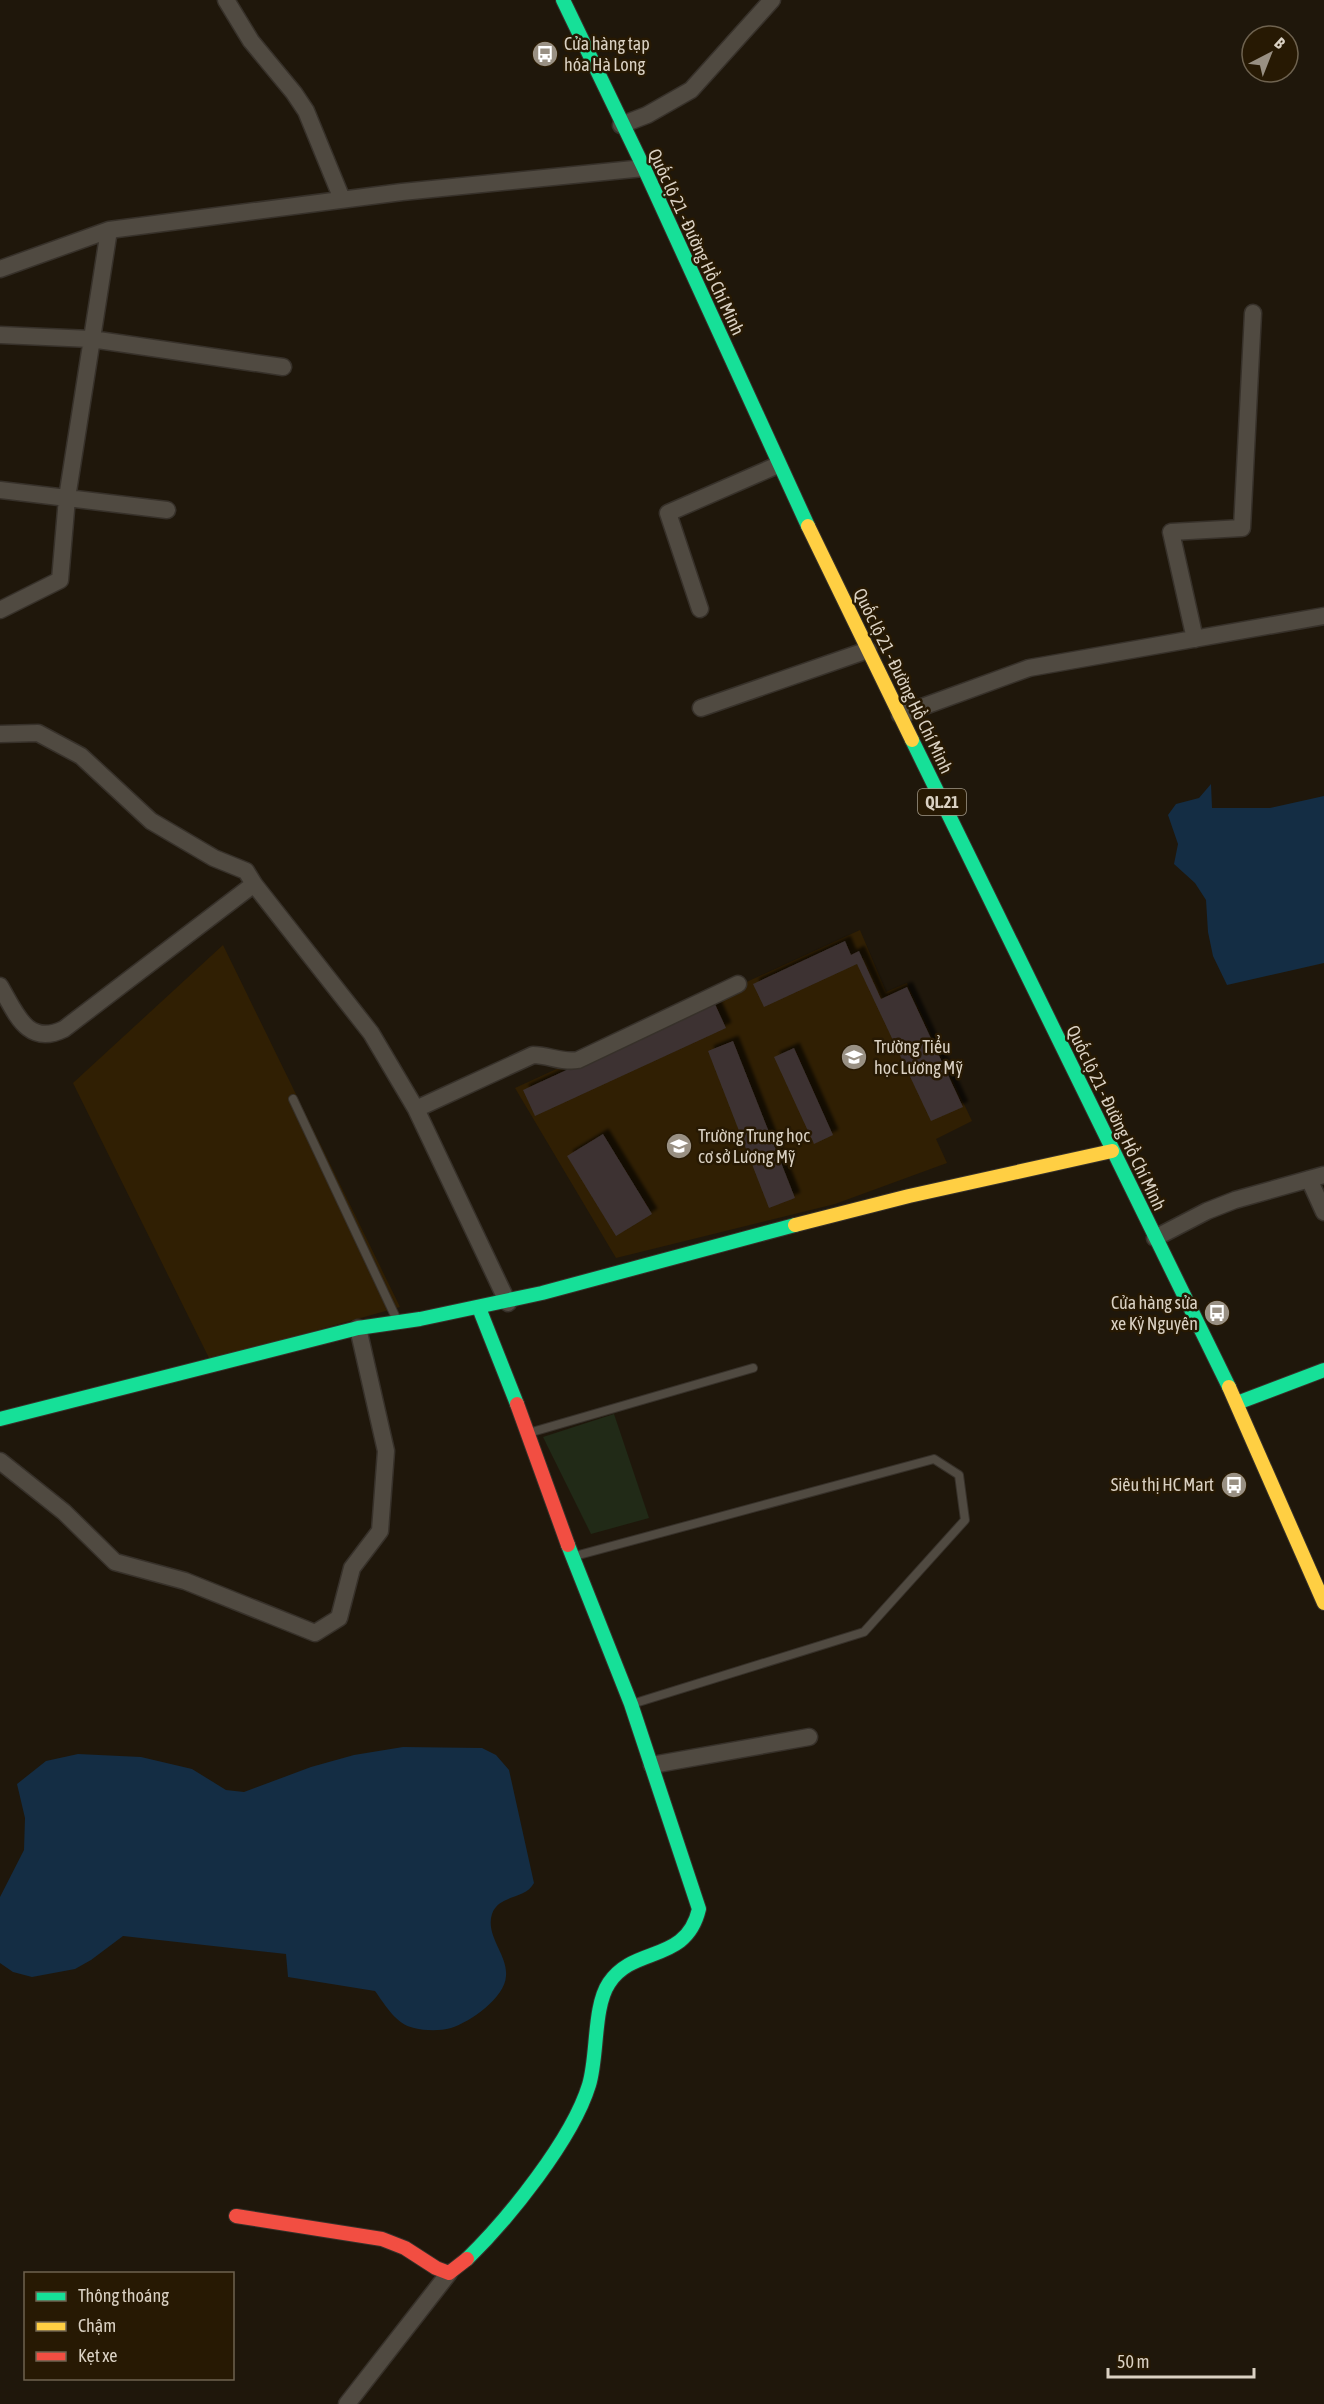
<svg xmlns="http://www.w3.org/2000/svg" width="1324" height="2404" font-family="'Asap Condensed',sans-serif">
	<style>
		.built { fill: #301f03 }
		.green { fill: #212a17 }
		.water { fill: #142d44 }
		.building { fill: #3c3232; filter: url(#shadow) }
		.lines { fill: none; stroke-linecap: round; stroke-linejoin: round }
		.lane-casing { stroke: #37312a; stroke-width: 10 }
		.street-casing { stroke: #37312a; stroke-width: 19 }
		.fast-casing { stroke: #37312a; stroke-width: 16 }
		.slow-casing { stroke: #37312a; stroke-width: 16 }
		.jam-casing { stroke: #37312a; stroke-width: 16 }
		.lane { stroke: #504a41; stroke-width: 8 }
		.street { stroke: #504a41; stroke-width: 16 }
		.fast { stroke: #16e098; stroke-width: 14 }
		.slow { stroke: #ffcf43; stroke-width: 14 }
		.jam { stroke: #f24e42; stroke-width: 14 }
		.labels { text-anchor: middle; stroke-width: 5; stroke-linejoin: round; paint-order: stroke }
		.shield { fill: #271903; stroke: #a49a89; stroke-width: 1.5 }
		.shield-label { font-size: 16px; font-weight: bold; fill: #dad1c3 }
		.poi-label { font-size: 18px; fill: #dad1c3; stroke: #271903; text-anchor: start }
		.street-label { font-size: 18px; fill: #dad1c3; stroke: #271903 }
	</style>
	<defs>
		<filter id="shadow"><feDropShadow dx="5.5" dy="-5.5" stdDeviation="1.5" flood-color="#0009"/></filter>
	</defs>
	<rect width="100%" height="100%" fill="#1f170b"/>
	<path class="built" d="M 860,930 L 886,992 L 907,983 L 972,1121 L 936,1139 L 947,1163 L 835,1204 L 616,1258 L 515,1088 Z
		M 223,945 L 400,1307 L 210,1360 L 73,1083 Z"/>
	<path class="green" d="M 614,1414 L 649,1518 L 591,1534 L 543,1437 Z"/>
	<path class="water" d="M 1211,784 L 1212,808 L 1270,808 L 1324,796 L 1324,963 L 1227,985 L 1213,956 L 1208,932 L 1206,900 L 1195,883 L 1174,864 L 1178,844 L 1168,815 L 1176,804 L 1199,798 Z
		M 403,1747 L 482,1748 L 496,1755 L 509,1770 L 534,1883 C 525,1900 499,1894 492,1914 C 485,1936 508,1955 506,1976 C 505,1998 470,2022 451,2028 C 440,2031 426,2031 414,2028 C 396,2024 386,2006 375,1991 L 288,1977 L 286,1954 L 123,1936 L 91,1960 L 75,1969 L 32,1977 L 13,1972 L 0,1963 L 0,1897 L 24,1850 L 25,1818 L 17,1784 L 46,1761 L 78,1754 L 141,1757 L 192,1769 L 226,1790 L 244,1792 L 311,1767 L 354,1755 Z"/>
	<path class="building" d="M 845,941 L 851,955 L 859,951 L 881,999 L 907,987 L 963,1107 L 931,1121 L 857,964 L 764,1007 L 753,984 Z
		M 714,1002 L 726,1028 L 535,1116 L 523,1090 Z
		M 733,1041 L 795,1198 L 769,1208 L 708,1051 Z
		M 794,1048 L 833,1135 L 814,1144 L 774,1057 Z
		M 603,1134 L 652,1214 L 616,1236 L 567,1156 Z"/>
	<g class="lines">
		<g class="lane-casing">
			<path id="lane" d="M 293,1099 L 397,1320
				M 532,1432 L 753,1368
				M 575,1556 L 934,1459 L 959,1475 L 965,1520 L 864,1632 L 632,1704"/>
		</g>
		<g class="street-casing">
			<path id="street" d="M 226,0 L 251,41 L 294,93 L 306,111 L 342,199
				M 621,125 L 647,115 L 691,90 L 772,0
				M 0,269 L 109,230 L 402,192 L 644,168
				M 0,335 L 91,339 L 283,367
				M 0,490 L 167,510
				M 700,609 L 668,513 L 778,465
				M 0,610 L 60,580 L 67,498 L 109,230
				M 1195,639 L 1171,532 L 1242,528 L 1253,313
				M 701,708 L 868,650
				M 900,715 L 1029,668 L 1324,616
				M 0,734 L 38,733 L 81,756 L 151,821 L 214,858 L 246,871 L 254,884 L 371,1033 L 416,1109 L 508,1303
				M 0,986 C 16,1013 27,1047 64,1029 L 254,884
				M 416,1109 L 533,1055 C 549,1055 562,1063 578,1060 L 738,984
				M 1309,1179 L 1324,1212
				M 1155,1238 L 1207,1211 L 1235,1200 L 1324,1175
				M 0,1461 L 64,1512 L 115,1562 L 185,1581 L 315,1633 L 339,1618 L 352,1568 L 380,1531 L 386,1451 L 358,1328
				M 652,1765 L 809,1737
				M 347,2404 L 449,2273"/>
		</g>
		<g class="fast-casing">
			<path id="fast" d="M 563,0 L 644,168 L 808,526
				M 912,740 L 1229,1387
				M 479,1308 L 517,1404
				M 1237,1403 L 1324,1370
				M 0,1419 L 358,1328 L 420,1319 L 542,1293 L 795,1225
				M 467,2259 C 508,2219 572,2140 589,2085 C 598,2056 593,2007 609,1983 C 634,1945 686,1964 699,1909 L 631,1704 L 568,1545"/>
		</g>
		<g class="slow-casing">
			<path id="slow" d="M 808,526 L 912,740
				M 795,1225 L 909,1196 L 1112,1151
				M 1229,1387 L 1324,1603"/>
		</g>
		<g class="jam-casing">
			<path id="jam" d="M 517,1404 L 568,1545
				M 236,2216 L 382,2239 L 405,2248 L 436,2268 L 449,2273 L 467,2259"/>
		</g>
		<use href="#lane" class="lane"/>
		<use href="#street" class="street"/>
		<use href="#fast" class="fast"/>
		<use href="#slow" class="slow"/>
		<use href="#jam" class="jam"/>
	</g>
	<defs>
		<g id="bus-disc" transform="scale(1.35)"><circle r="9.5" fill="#999083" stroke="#271903"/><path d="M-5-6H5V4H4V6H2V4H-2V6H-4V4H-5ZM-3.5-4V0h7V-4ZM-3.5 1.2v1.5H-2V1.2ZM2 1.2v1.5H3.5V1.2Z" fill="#fff"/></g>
		<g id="school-disc" transform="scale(1.35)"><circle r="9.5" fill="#999083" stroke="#271903"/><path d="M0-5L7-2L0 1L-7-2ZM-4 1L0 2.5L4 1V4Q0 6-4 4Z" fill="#fff"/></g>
	</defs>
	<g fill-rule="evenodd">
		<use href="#bus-disc" x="545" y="54"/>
		<use href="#school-disc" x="854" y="1057"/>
		<use href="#school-disc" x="679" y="1146"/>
		<use href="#bus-disc" x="1217" y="1313"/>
		<use href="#bus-disc" x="1234" y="1485"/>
	</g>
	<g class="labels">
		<rect class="shield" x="918" y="789" width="48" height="26" rx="4.5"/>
		<g class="shield-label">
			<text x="942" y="808">QL.21</text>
		</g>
		<g class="poi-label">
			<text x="564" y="50">Cửa hàng tạp<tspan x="564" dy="21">hóa Hà Long</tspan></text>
			<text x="874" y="1053">Trường Tiểu<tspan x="874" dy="21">học Lương Mỹ</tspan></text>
			<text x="698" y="1142">Trường Trung học<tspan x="698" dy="21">cơ sở Lương Mỹ</tspan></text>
			<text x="1198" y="1309" text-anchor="end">Cửa hàng sửa<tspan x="1198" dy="21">xe Kỷ Nguyên</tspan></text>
			<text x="1214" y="1491" text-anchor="end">Siêu thị HC Mart</text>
		</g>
		<g class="street-label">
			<text transform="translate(696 242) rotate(65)" y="6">Quốc lộ 21 - Đường Hồ Chí Minh</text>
			<text transform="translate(903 681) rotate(64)" y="6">Quốc lộ 21 - Đường Hồ Chí Minh</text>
			<text transform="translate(1116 1118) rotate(64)" y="6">Quốc lộ 21 - Đường Hồ Chí Minh</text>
		</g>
	</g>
	<rect x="24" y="2272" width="210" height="108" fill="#271903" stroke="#6f6350" stroke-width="1.5"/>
	<rect x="36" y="2292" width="30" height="9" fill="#16e098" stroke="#6f6350" stroke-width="1.5"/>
	<text x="78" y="2302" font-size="18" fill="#dad1c3">Thông thoáng</text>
	<rect x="36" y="2322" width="30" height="9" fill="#ffcf43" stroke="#6f6350" stroke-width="1.5"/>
	<text x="78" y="2332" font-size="18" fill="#dad1c3">Chậm</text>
	<rect x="36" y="2352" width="30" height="9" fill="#f24e42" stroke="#6f6350" stroke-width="1.5"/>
	<text x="78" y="2362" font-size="18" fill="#dad1c3">Kẹt xe</text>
	<g transform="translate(1270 54) rotate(42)"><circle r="28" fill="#271903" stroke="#6f6350" stroke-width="1.5"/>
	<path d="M0-4.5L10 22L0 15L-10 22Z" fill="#999083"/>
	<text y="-9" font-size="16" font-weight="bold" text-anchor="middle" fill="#dad1c3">B</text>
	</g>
	<path d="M1108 2368v9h146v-9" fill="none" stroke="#dad1c3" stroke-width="3"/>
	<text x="1117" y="2368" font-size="18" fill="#dad1c3" stroke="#271903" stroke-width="4.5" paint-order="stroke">50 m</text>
</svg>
